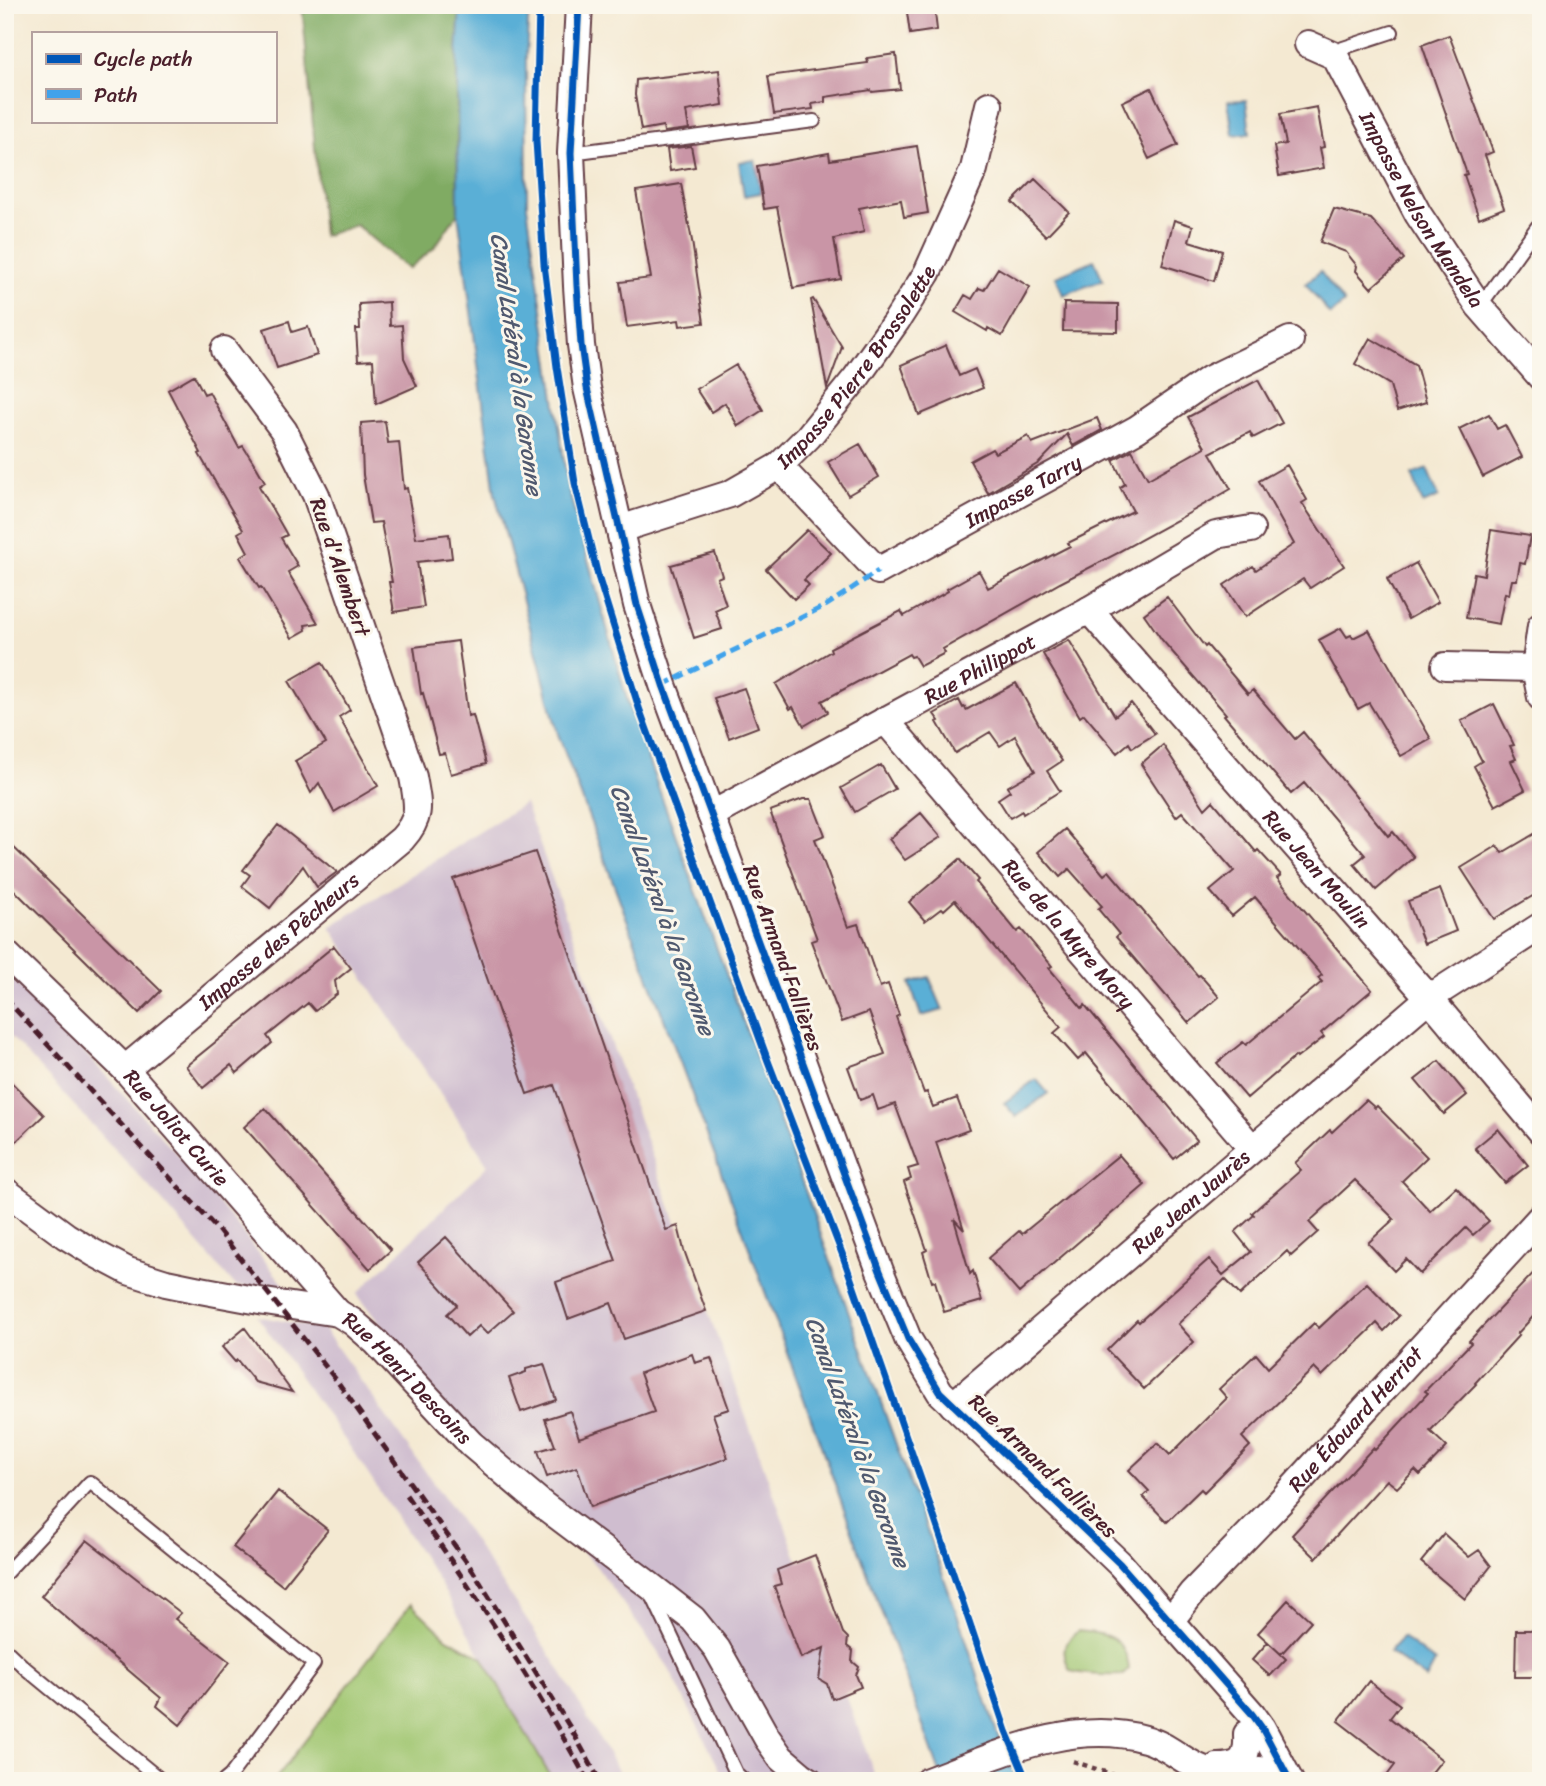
<svg xmlns="http://www.w3.org/2000/svg" width="1546" height="1786" font-family="Sriracha,sans-serif">
	<style>
		.industrial { fill: #cfbdcf }
		.green { fill: #a0c671; stroke: #75724e; stroke-width: 2 }
		.forest { fill: #80ab63; stroke: #656547; stroke-width: 2 }
		.water { fill: #5aafd6; stroke: #526780; stroke-width: 2 }
		.building { fill: #c995a6 }
		.lines { fill: none; stroke-linecap: round; stroke-linejoin: round }
		.lane-casing { stroke: #643d44; stroke-width: 16 }
		.street-casing { stroke: #643d44; stroke-width: 30 }
		.path { stroke: #643d44; stroke-width: 4.5; stroke-dasharray: 5 5; stroke-linecap: butt }
		.lane { stroke: #fff; stroke-width: 12 }
		.street { stroke: #fff; stroke-width: 26 }
		.rail { stroke: #4a1f2b; stroke-width: 5; stroke-dasharray: 10 5; stroke-linecap: butt }
		.quiet { stroke: #40a2eb; stroke-width: 5; stroke-dasharray: 10 5; stroke-linecap: butt }
		.cycleway-casing { stroke: #fbf7ec; stroke-width: 11 }
		.cycleway { stroke: #0057b8; stroke-width: 7 }
		.labels { text-anchor: middle; stroke-width: 6; stroke-linejoin: round; paint-order: stroke }
		.street-label { font-size: 21px; fill: #4a1f2b; stroke: #fbf7ec }
		.water-label { font-size: 23px; font-style: italic; fill: #50596f; stroke: #fbf7ec }
	</style>
	<rect width="100%" height="100%" fill="#fbf7ec"/>
	<filter id="ink" filterUnits="userSpaceOnUse"><feTurbulence type="fractalNoise" baseFrequency=".0143" numOctaves="2"/><feDisplacementMap in="SourceGraphic" scale="14" xChannelSelector="R" yChannelSelector="G"/><feConvolveMatrix kernelMatrix="1 2 1 2 8 2 1 2 1" color-interpolation-filters="sRGB"/></filter>
	<filter id="wash" filterUnits="userSpaceOnUse"><feTurbulence type="fractalNoise" baseFrequency=".00686" numOctaves="4" result="noise"/><feDisplacementMap in="SourceGraphic" scale="28" xChannelSelector="R" yChannelSelector="G"/><feGaussianBlur stdDeviation="1.57" result="paint"/><feColorMatrix in="noise" values="0 0 0 0 0 0 0 0 0 0 0 0 0 0 0 0 0 1.4 0 .05"/><feComposite in="paint" operator="in"/></filter>
	<g filter="url(#wash)">
		<rect width="100%" height="100%" fill="#f4e9d2"/>
		<path class="industrial" d="M 525,803 L 877,1781 L 727,1781 L 723,1776 L 667,1665 L 596,1566 L 448,1413 L 357,1294 L 488,1165 L 330,927 Z
			M 5,971 L 86,1054 L 199,1178 L 288,1290 L 235,1286 L 162,1201 L 5,1030 Z
			M 257,1316 L 324,1329 L 452,1509 L 557,1665 L 624,1781 L 553,1781 L 435,1575 L 352,1450 Z"/>
		<path class="green" d="M 411,1604 L 447,1638 L 482,1657 L 553,1781 L 274,1781 Z
			M 1078,1631 C 1107,1634 1125,1636 1129,1669 L 1123,1675 C 1105,1676 1088,1675 1070,1671 C 1062,1652 1061,1645 1078,1631 Z"/>
		<path class="forest" d="M 302,5 L 460,5 L 457,54 L 458,213 L 434,248 L 408,269 L 356,225 L 323,236 Z"/>
		<path class="water" d="M 460,5 L 529,5 L 526,58 L 527,206 L 568,488 L 630,710 L 811,1207 L 963,1631 L 997,1733 L 1018,1781 L 943,1781 L 744,1234 L 558,734 L 495,494 L 458,213 L 457,54 Z
			M 1246,100 L 1250,133 L 1233,135 L 1228,101 Z
			M 755,160 L 761,193 L 744,196 L 739,162 Z
			M 1094,260 L 1103,280 L 1063,295 L 1056,276 Z
			M 1320,271 L 1344,303 L 1330,315 L 1306,284 Z
			M 1427,469 L 1439,497 L 1423,504 L 1412,475 Z
			M 929,977 L 943,1010 L 921,1016 L 910,983 Z
			M 1036,1079 L 1048,1093 L 1016,1117 L 1004,1103 Z
			M 1402,1637 L 1435,1662 L 1426,1679 L 1389,1652 Z"/>
		<g id="blocks">
			<path class="building" d="M 906,5 L 934,5 L 937,30 L 910,34 Z
				M 1449,35 L 1493,152 L 1485,155 L 1504,208 L 1479,218 L 1464,175 L 1467,174 L 1422,45 Z
				M 896,54 L 900,89 L 872,92 L 871,90 L 825,97 L 825,102 L 812,104 L 813,109 L 774,114 L 768,76 L 868,63 L 867,58 Z
				M 719,70 L 723,105 L 686,111 L 689,129 L 664,132 L 663,126 L 641,130 L 635,95 L 636,80 Z
				M 1151,88 L 1178,145 L 1149,159 L 1122,102 Z
				M 1317,107 L 1324,147 L 1320,148 L 1324,168 L 1279,176 L 1274,146 L 1286,144 L 1280,114 Z
				M 691,146 L 695,167 L 670,171 L 667,149 Z
				M 917,146 L 928,213 L 904,217 L 901,200 L 859,208 L 864,232 L 834,239 L 841,279 L 793,288 L 777,207 L 764,209 L 757,166 L 829,153 L 830,160 Z
				M 1035,179 L 1069,212 L 1046,236 L 1012,202 Z
				M 681,184 L 692,241 L 704,323 L 680,326 L 679,320 L 627,327 L 620,282 L 651,278 L 636,191 Z
				M 1334,209 L 1371,219 L 1385,235 L 1404,259 L 1371,288 L 1356,271 L 1357,266 L 1346,252 L 1320,242 Z
				M 1174,220 L 1193,226 L 1189,241 L 1222,251 L 1214,281 L 1162,265 Z
				M 998,268 L 1030,287 L 1002,336 L 988,328 L 987,331 L 955,312 L 965,295 L 972,299 L 979,288 L 984,290 Z
				M 813,299 L 842,347 L 827,388 L 811,300 Z
				M 389,302 L 390,326 L 402,325 L 404,358 L 417,386 L 376,404 L 373,360 L 358,361 L 356,329 L 360,329 L 359,304 Z
				M 1064,303 L 1118,304 L 1118,332 L 1063,331 Z
				M 289,321 L 292,332 L 308,327 L 317,355 L 277,368 L 264,329 Z
				M 1370,338 L 1416,365 L 1426,402 L 1397,411 L 1390,385 L 1355,364 Z
				M 946,345 L 959,376 L 975,369 L 983,388 L 919,415 L 901,365 Z
				M 736,365 L 763,410 L 738,426 L 725,403 L 711,412 L 696,389 Z
				M 194,375 L 204,394 L 209,392 L 239,448 L 243,446 L 257,468 L 265,482 L 259,486 L 287,535 L 281,538 L 298,566 L 288,572 L 318,623 L 305,625 L 306,630 L 292,638 L 261,587 L 259,588 L 240,557 L 248,552 L 238,533 L 243,530 L 199,454 L 201,453 L 168,390 Z
				M 1258,380 L 1282,423 L 1253,438 L 1250,432 L 1210,453 L 1231,489 L 1177,520 L 1118,552 L 1118,553 L 1060,583 L 943,649 L 945,653 L 920,666 L 914,656 L 911,657 L 909,654 L 822,701 L 828,712 L 804,726 L 793,707 L 790,709 L 776,684 L 831,651 L 830,648 L 901,611 L 904,616 L 948,591 L 947,589 L 979,571 L 988,588 L 1070,546 L 1068,543 L 1133,511 L 1120,487 L 1125,484 L 1113,460 L 1132,450 L 1148,479 L 1205,447 L 1188,417 Z
				M 1489,414 L 1497,429 L 1505,425 L 1522,457 L 1483,477 L 1459,429 Z
				M 1097,418 L 1102,430 L 1073,446 L 1067,434 L 1039,463 L 988,493 L 970,461 L 992,449 L 995,453 L 1028,436 L 1032,443 Z
				M 385,421 L 388,443 L 399,442 L 404,489 L 407,488 L 416,538 L 449,534 L 452,558 L 417,562 L 424,607 L 394,612 L 389,582 L 392,582 L 381,522 L 371,523 L 363,475 L 361,423 Z
				M 860,444 L 879,477 L 848,495 L 828,462 Z
				M 1287,465 L 1307,500 L 1302,503 L 1344,566 L 1310,588 L 1303,579 L 1245,617 L 1224,585 L 1253,566 L 1256,570 L 1294,544 L 1259,481 Z
				M 807,530 L 831,553 L 804,580 L 809,585 L 794,599 L 766,569 Z
				M 1491,530 L 1530,536 L 1525,564 L 1520,563 L 1517,580 L 1512,580 L 1509,594 L 1505,593 L 1499,624 L 1466,618 L 1474,573 L 1484,575 Z
				M 715,553 L 722,576 L 717,578 L 726,605 L 715,610 L 722,629 L 694,638 L 671,565 Z
				M 1416,563 L 1438,602 L 1408,619 L 1387,579 Z
				M 1167,597 L 1205,647 L 1207,645 L 1248,694 L 1253,690 L 1295,739 L 1303,732 L 1388,836 L 1393,832 L 1414,857 L 1376,890 L 1354,864 L 1365,855 L 1304,783 L 1291,794 L 1224,715 L 1226,714 L 1162,640 L 1144,614 Z
				M 1341,628 L 1347,637 L 1351,635 L 1353,638 L 1369,630 L 1431,739 L 1401,756 L 1369,703 L 1358,709 L 1319,640 Z
				M 1069,640 L 1115,716 L 1131,703 L 1155,734 L 1132,748 L 1129,743 L 1117,753 L 1084,714 L 1080,717 L 1043,654 Z
				M 458,641 L 468,716 L 473,715 L 486,764 L 451,774 L 445,753 L 439,754 L 423,693 L 421,694 L 414,647 Z
				M 322,662 L 350,710 L 339,717 L 378,786 L 334,812 L 319,783 L 311,793 L 295,761 L 326,743 L 289,681 Z
				M 1016,683 L 1046,737 L 1062,761 L 1047,771 L 1060,791 L 1023,814 L 1022,811 L 1010,818 L 998,799 L 1010,791 L 1007,787 L 1035,771 L 1015,736 L 1000,746 L 990,732 L 955,753 L 937,722 L 939,721 L 934,714 L 959,700 L 963,708 L 965,707 L 966,710 Z
				M 744,688 L 758,727 L 729,738 L 714,698 Z
				M 1494,704 L 1514,745 L 1510,746 L 1516,759 L 1511,761 L 1525,790 L 1495,806 L 1474,766 L 1482,761 L 1461,721 Z
				M 1163,745 L 1205,809 L 1213,801 L 1256,852 L 1258,850 L 1281,875 L 1277,878 L 1372,990 L 1321,1033 L 1324,1037 L 1297,1058 L 1296,1056 L 1247,1098 L 1217,1063 L 1243,1042 L 1246,1045 L 1322,982 L 1318,978 L 1322,975 L 1255,897 L 1232,916 L 1210,891 L 1234,871 L 1182,812 L 1176,817 L 1141,764 Z
				M 881,765 L 895,789 L 855,812 L 841,788 Z
				M 803,799 L 811,799 L 825,835 L 815,839 L 848,927 L 858,924 L 880,987 L 888,984 L 899,1015 L 896,1017 L 924,1093 L 927,1092 L 933,1107 L 957,1098 L 969,1130 L 936,1142 L 964,1230 L 954,1219 L 970,1274 L 973,1271 L 982,1301 L 944,1312 L 935,1281 L 932,1282 L 923,1252 L 927,1250 L 904,1182 L 911,1179 L 908,1169 L 918,1166 L 895,1104 L 878,1110 L 873,1095 L 860,1100 L 848,1067 L 885,1054 L 869,1012 L 842,1022 L 811,941 L 817,939 L 770,811 Z
				M 921,813 L 941,837 L 905,860 L 889,839 Z
				M 278,825 L 337,872 L 317,887 L 303,866 L 270,908 L 242,886 L 250,875 L 243,870 Z
				M 1065,829 L 1104,875 L 1109,871 L 1198,976 L 1200,975 L 1219,997 L 1189,1023 L 1116,937 L 1119,934 L 1098,909 L 1102,906 L 1069,869 L 1060,877 L 1038,852 Z
				M 1541,830 L 1541,891 L 1494,919 L 1461,868 L 1497,846 L 1502,853 Z
				M 5,839 L 161,991 L 139,1013 L 5,881 Z
				M 535,852 L 666,1230 L 678,1226 L 684,1250 L 706,1311 L 624,1339 L 611,1303 L 568,1319 L 556,1282 L 616,1261 L 554,1085 L 527,1094 L 453,879 Z
				M 960,859 L 978,880 L 976,882 L 1017,932 L 1021,929 L 1052,966 L 1049,968 L 1082,1008 L 1085,1005 L 1108,1033 L 1197,1140 L 1174,1159 L 1086,1053 L 1078,1060 L 1054,1033 L 1061,1027 L 955,900 L 944,910 L 942,908 L 925,921 L 909,902 Z
				M 1440,889 L 1456,931 L 1424,944 L 1408,901 Z
				M 334,946 L 351,968 L 335,981 L 337,994 L 315,1011 L 308,1003 L 267,1036 L 272,1043 L 237,1073 L 231,1065 L 203,1088 L 186,1066 Z
				M 1439,1061 L 1467,1095 L 1444,1114 L 1415,1080 Z
				M 5,1076 L 44,1115 L 5,1152 Z
				M 1366,1100 L 1375,1108 L 1377,1106 L 1427,1157 L 1402,1181 L 1430,1211 L 1456,1187 L 1489,1221 L 1473,1235 L 1466,1228 L 1420,1274 L 1406,1259 L 1394,1271 L 1368,1243 L 1394,1219 L 1355,1180 L 1309,1222 L 1318,1232 L 1291,1256 L 1287,1251 L 1240,1295 L 1225,1279 L 1178,1324 L 1194,1342 L 1144,1389 L 1107,1350 L 1137,1320 L 1139,1322 L 1209,1259 L 1223,1275 L 1251,1252 L 1235,1232 L 1254,1215 L 1252,1213 L 1301,1170 L 1295,1163 L 1330,1130 L 1332,1132 Z
				M 265,1108 L 391,1250 L 370,1269 L 244,1127 Z
				M 1498,1129 L 1528,1165 L 1505,1183 L 1475,1148 Z
				M 1119,1155 L 1145,1185 L 1019,1293 L 988,1258 L 1019,1231 L 1022,1234 Z
				M 446,1237 L 513,1311 L 487,1334 L 479,1326 L 467,1337 L 447,1314 L 457,1305 L 418,1262 Z
				M 1541,1265 L 1541,1308 L 1517,1334 L 1519,1335 L 1475,1383 L 1476,1384 L 1430,1431 L 1447,1447 L 1420,1475 L 1415,1470 L 1397,1488 L 1387,1480 L 1316,1558 L 1292,1535 L 1373,1448 L 1375,1450 L 1428,1393 L 1425,1391 L 1471,1343 L 1469,1341 Z
				M 1367,1283 L 1399,1316 L 1384,1331 L 1377,1323 L 1322,1376 L 1314,1368 L 1242,1437 L 1250,1446 L 1204,1492 L 1201,1489 L 1167,1522 L 1143,1497 L 1149,1491 L 1129,1470 L 1158,1443 L 1170,1455 L 1227,1398 L 1219,1389 L 1256,1354 L 1268,1368 L 1314,1323 L 1319,1328 Z
				M 245,1328 L 292,1392 L 255,1382 L 237,1360 L 235,1362 L 222,1347 Z
				M 692,1354 L 695,1363 L 711,1358 L 729,1409 L 713,1414 L 728,1458 L 590,1507 L 577,1467 L 547,1477 L 538,1451 L 555,1446 L 545,1419 L 570,1411 L 579,1438 L 654,1412 L 640,1373 Z
				M 544,1364 L 556,1400 L 521,1412 L 509,1378 L 526,1372 L 526,1369 Z
				M 278,1491 L 328,1530 L 283,1586 L 233,1547 Z
				M 1444,1534 L 1469,1557 L 1479,1550 L 1491,1566 L 1465,1599 L 1421,1562 Z
				M 87,1540 L 181,1613 L 175,1619 L 230,1662 L 180,1725 L 157,1706 L 161,1698 L 41,1596 Z
				M 815,1555 L 843,1633 L 848,1638 L 847,1646 L 853,1651 L 852,1661 L 859,1667 L 856,1675 L 861,1687 L 832,1699 L 827,1684 L 819,1679 L 824,1648 L 801,1658 L 774,1586 L 781,1584 L 777,1570 Z
				M 1288,1600 L 1311,1621 L 1281,1654 L 1258,1633 Z
				M 1516,1630 L 1541,1630 L 1541,1677 L 1515,1677 Z
				M 1268,1642 L 1286,1659 L 1270,1676 L 1252,1660 Z
				M 1369,1681 L 1400,1705 L 1390,1718 L 1442,1760 L 1425,1781 L 1383,1781 L 1395,1765 L 1338,1721 Z"/>
		</g>
	</g>
	<g filter="url(#ink)">
		<use href="#blocks" fill-opacity="0" stroke="#643d44" stroke-width="2"/>
		<g class="lines">
			<g class="lane-casing">
				<path id="lane" d="M 1335,56 L 1343,48 L 1392,32
					M 571,153 L 814,121
					M 1480,306 L 1537,227 L 1541,224
					M 5,1574 L 90,1482 L 314,1664 L 230,1776 L 224,1781
					M 651,1593 L 736,1773 L 745,1781
					M 5,1649 L 25,1668 L 162,1781"/>
			</g>
			<g class="street-casing">
				<g id="street">
					<path d="M 579,5 L 571,153 L 577,286 L 581,345 L 587,388 L 637,605 L 663,685 L 880,1271 L 908,1339 L 940,1392 L 1120,1564 L 1252,1714 L 1262,1728 L 1290,1781"/>
					<path id="s1" d="M 1308,44 L 1335,56 L 1418,214 L 1479,306 L 1541,377"/>
					<path id="s2" d="M 779,466 L 878,571 L 1137,429 L 1210,379 L 1290,340"/>
					<path id="s3" d="M 620,529 L 730,494 L 779,466 L 808,437 L 856,378 L 897,320 L 927,273 L 974,169 L 989,105"/>
					<path id="s4" d="M 1089,610 L 1429,998 L 1541,1131"/>
					<path d="M 1541,626 L 1535,668 L 1541,697"/>
					<path d="M 1445,666 L 1535,668"/>
					<path id="s5" d="M 885,720 L 1252,1148"/>
					<path id="s6" d="M 711,815 L 1089,610 L 1216,535 L 1251,529"/>
					<path id="s7" d="M 5,953 L 125,1069 L 338,1313"/>
					<path id="s8" d="M 125,1069 L 402,839 C 422,817 418,805 413,777 L 316,495 L 284,431 L 224,350"/>
					<path id="s9" d="M 5,1191 L 66,1236 L 94,1253 L 128,1271 L 166,1283 L 195,1289 L 265,1302 L 338,1313 L 353,1322 L 376,1342 L 471,1444 L 543,1505 L 644,1581 L 693,1619 L 717,1649 L 767,1738 L 781,1758 L 801,1775 L 810,1781"/>
					<path id="s10" d="M 953,1405 L 1429,998 L 1541,926"/>
					<path id="s11" d="M 1171,1620 L 1192,1593 L 1280,1502 L 1541,1217"/>
					<path d="M 1217,1767 C 1243,1767 1248,1758 1247,1734"/>
					<path d="M 928,1781 C 996,1756 1071,1718 1145,1739 C 1169,1745 1188,1767 1212,1772 C 1220,1773 1230,1774 1239,1773 C 1247,1773 1258,1768 1265,1771 C 1270,1772 1274,1777 1277,1781"/>
				</g>
			</g>
			<path class="path" d="M 1073,1761 L 1131,1781"/>
			<use href="#lane" class="lane"/>
			<use href="#street" class="street"/>
			<path class="rail" d="M 5,998 L 218,1230 L 337,1381 L 473,1571 L 571,1729 L 600,1781
				M 406,1495 C 470,1587 533,1682 588,1781"/>
			<path class="quiet" d="M 663,685 L 827,605 L 878,571"/>
			<g class="cycleway-casing">
				<path id="cycleway" d="M 539,5 L 536,141 L 544,264 L 557,367 L 575,483 L 598,576 L 639,708 L 768,1061 L 843,1256 L 933,1514 L 1006,1731 L 1027,1781
					M 579,5 L 571,153 L 577,286 L 581,345 L 587,388 L 637,605 L 663,685 L 880,1271 L 908,1339 L 940,1392 L 1120,1564 L 1252,1714 L 1262,1728 L 1290,1781"/>
			</g>
			<use href="#cycleway" class="cycleway"/>
		</g>
	</g>
	<g class="labels">
		<g class="street-label">
			<text dy="7" stroke="none"><textPath href="#s1" startOffset="206">Impasse Nelson Mandela</textPath></text>
			<text dy="7" stroke="none"><textPath href="#s3" startOffset="298">Impasse Pierre Brossolette</textPath></text>
			<text dy="7" stroke="none"><textPath href="#s2" startOffset="310">Impasse Tarry</textPath></text>
			<text transform="translate(340 567) rotate(71)" y="7">Rue d'Alembert</text>
			<text dy="7" stroke="none"><textPath href="#s6" startOffset="306">Rue Philippot</textPath></text>
			<text dy="7" stroke="none"><textPath href="#s4" startOffset="345">Rue Jean Moulin</textPath></text>
			<text dy="7" stroke="none"><textPath href="#s5" startOffset="282">Rue de la Myre Mory</textPath></text>
			<text dy="7" stroke="none"><textPath href="#s8" startOffset="200">Impasse des Pêcheurs</textPath></text>
			<text transform="translate(783 958) rotate(70)" y="7">Rue Armand Fallières</text>
			<text dy="7" stroke="none"><textPath href="#s7" startOffset="245">Rue Joliot Curie</textPath></text>
			<text dy="7" stroke="none"><textPath href="#s10" startOffset="313">Rue Jean Jaurès</textPath></text>
			<text dy="7" stroke="none"><textPath href="#s9" startOffset="457">Rue Henri Descoins</textPath></text>
			<text dy="7" stroke="none"><textPath href="#s11" startOffset="273">Rue Édouard Herriot</textPath></text>
			<text transform="translate(1043 1466) rotate(44)" y="7">Rue Armand Fallières</text>
		</g>
		<g class="water-label">
			<text transform="translate(517 364) rotate(82)" y="8">Canal Latéral à la Garonne</text>
			<text transform="translate(663 910) rotate(70)" y="8">Canal Latéral à la Garonne</text>
			<text transform="translate(858 1442) rotate(70)" y="8">Canal Latéral à la Garonne</text>
		</g>
	</g>
	<rect width="1546" height="1786" fill="none" stroke="#fbf7ec" stroke-width="28"/>
	<rect x="32" y="32" width="245" height="91" fill="#fbf7ec" stroke="#b4a19f" stroke-width="2"/>
	<rect x="46" y="54" width="35" height="10" fill="#0057b8" stroke="#b4a19f" stroke-width="2"/>
	<text x="94" y="66" font-size="21" fill="#4a1f2b">Cycle path</text>
	<rect x="46" y="89" width="35" height="10" fill="#40a2eb" stroke="#b4a19f" stroke-width="2"/>
	<text x="94" y="102" font-size="21" fill="#4a1f2b">Path</text>
</svg>
